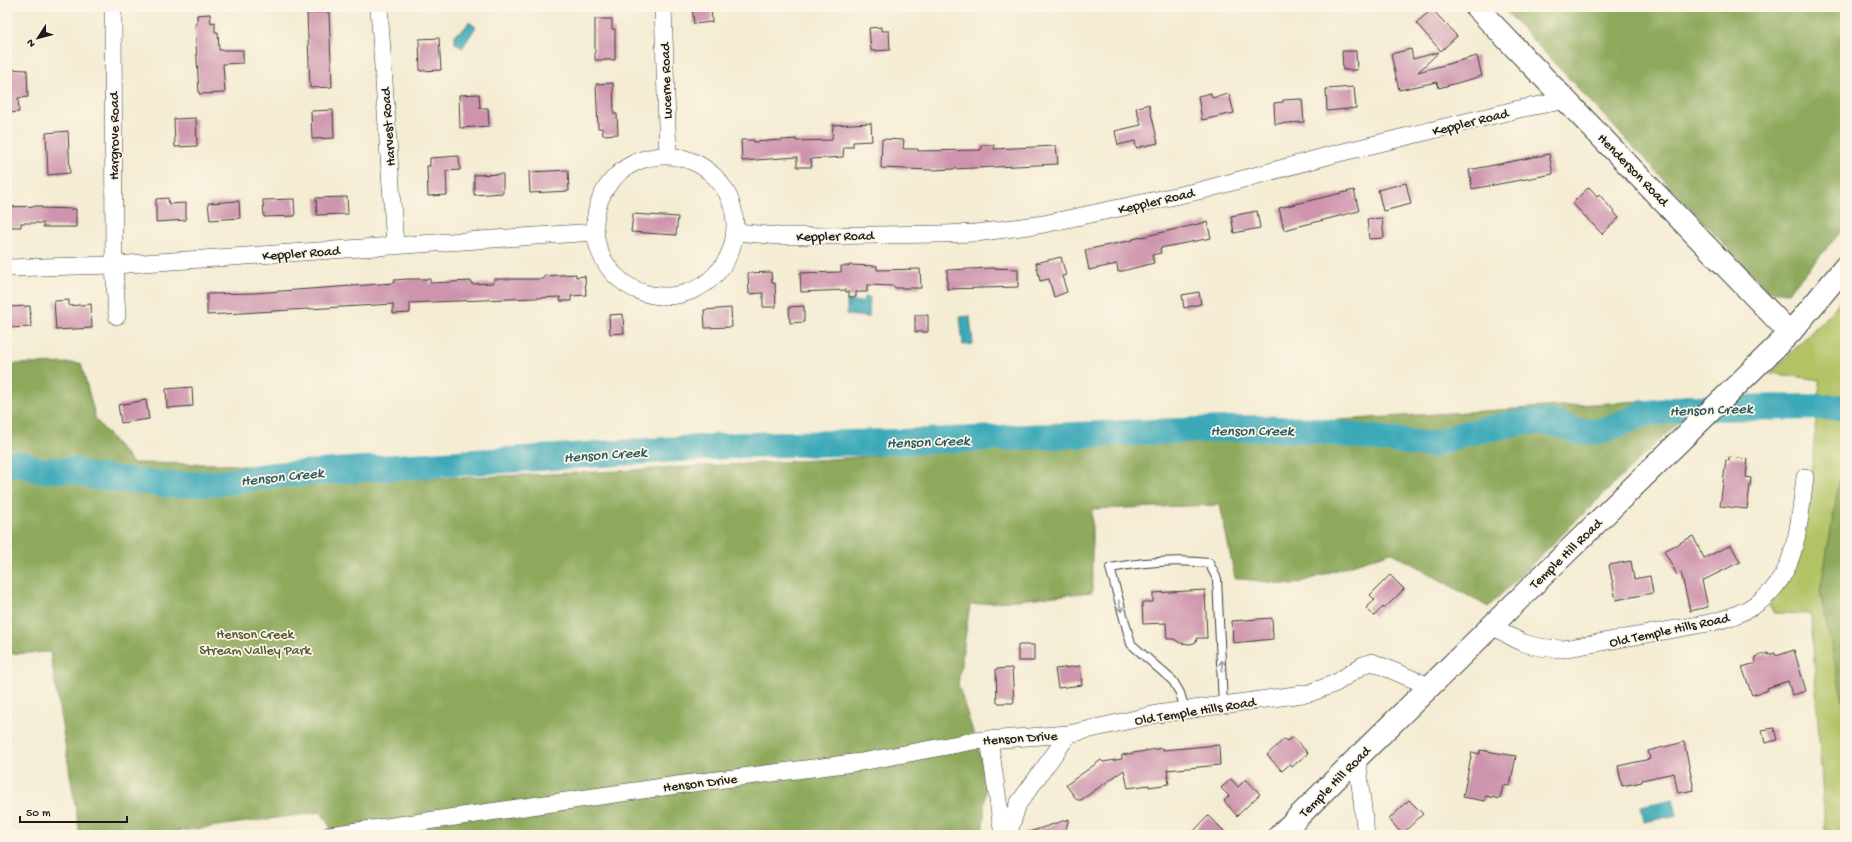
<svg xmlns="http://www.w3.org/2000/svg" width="1852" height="842" font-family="'Gochi Hand',sans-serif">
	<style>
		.green { fill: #b2c366; stroke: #677041 }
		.forest { fill: #8da95b; stroke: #54623c }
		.water { fill: #3aa9b8; stroke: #2b626a }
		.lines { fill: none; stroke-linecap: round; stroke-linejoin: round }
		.river { stroke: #3aa9b8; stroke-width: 26 }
		.building { fill: #ce94ad }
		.lane-casing { stroke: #3c3b37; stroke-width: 10 }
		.street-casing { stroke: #3c3b37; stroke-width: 18 }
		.secondary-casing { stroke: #3c3b37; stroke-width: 24 }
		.lane { stroke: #fff; stroke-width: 8 }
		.street { stroke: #fff; stroke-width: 17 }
		.secondary { stroke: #fff; stroke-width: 22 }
		.oneway { stroke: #999 }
		.labels { text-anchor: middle; stroke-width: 3.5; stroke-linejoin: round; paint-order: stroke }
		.street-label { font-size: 14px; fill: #1c1c1c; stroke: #fcf5e5 }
		.park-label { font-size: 14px; fill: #505636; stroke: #fcf5e5 }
		.water-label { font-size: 15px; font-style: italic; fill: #2a5b62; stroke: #fcf5e5 }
	</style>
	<rect width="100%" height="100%" fill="#fcf5e5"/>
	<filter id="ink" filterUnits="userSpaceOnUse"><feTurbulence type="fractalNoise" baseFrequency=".025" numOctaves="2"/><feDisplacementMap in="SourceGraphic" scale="8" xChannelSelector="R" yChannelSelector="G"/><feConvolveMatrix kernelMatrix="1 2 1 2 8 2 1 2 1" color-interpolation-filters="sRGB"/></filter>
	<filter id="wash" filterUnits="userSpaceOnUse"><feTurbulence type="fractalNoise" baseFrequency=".012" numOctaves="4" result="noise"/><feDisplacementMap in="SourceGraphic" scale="16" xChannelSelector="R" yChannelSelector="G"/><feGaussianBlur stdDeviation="0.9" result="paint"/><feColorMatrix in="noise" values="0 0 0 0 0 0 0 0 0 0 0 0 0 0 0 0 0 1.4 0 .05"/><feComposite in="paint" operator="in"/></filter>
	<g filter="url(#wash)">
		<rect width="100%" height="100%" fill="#f4ecd3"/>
		<path class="green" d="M 1845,293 L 1845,829 L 1825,830 L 1811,614 L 1774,613 L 1766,601 L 1807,515 L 1820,380 L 1771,373 L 1833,310 Z"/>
		<path class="forest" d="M 1502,7 L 1845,7 L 1845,227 L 1788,293 L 1768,291 Z
			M 81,363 L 96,420 L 133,463 L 220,464 L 429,479 L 598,472 L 818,460 L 1307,422 L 1706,397 L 1655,444 L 1488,607 L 1391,552 L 1292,585 L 1235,578 L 1220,505 L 1092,509 L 1092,592 L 970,605 L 958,684 L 986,774 L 983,835 L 335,835 L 321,812 L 150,835 L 80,835 L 50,652 L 7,654 L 7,364 Z
			M 1845,448 L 1845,712 L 1820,592 Z"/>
		<path class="water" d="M 469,22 L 476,27 L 462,48 L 455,43 L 455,34 L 463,30 Z
			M 864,297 L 870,297 L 869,317 L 847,315 L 847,301 L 863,302 Z
			M 970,316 L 973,344 L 963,345 L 960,317 Z
			M 1673,799 L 1677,815 L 1644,822 L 1641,806 Z"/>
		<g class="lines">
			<path class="river" d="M 7,463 L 24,464 L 38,470 L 74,470 L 90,476 L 172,485 L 219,483 L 272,475 L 743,445 L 900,442 L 1251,428 L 1309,430 L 1431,445 L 1463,434 L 1522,422 L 1554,423 L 1579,432 L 1602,431 L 1644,414 L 1687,408 L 1845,407"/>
		</g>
		<g id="blocks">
			<path class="building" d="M 692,7 L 711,7 L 712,22 L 694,24 Z
				M 1432,9 L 1457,36 L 1441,51 L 1416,23 Z
				M 329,12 L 332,87 L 310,88 L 307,13 Z
				M 210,14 L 211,23 L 215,22 L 215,32 L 218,32 L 219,50 L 243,50 L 243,63 L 223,64 L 225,93 L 199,94 L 195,24 L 197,24 L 197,15 Z
				M 595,19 L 612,19 L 612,29 L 615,29 L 615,60 L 595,60 Z
				M 881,27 L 881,31 L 889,31 L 890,50 L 871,51 L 869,28 Z
				M 439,38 L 441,70 L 420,71 L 419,39 Z
				M 1411,49 L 1413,59 L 1439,52 L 1418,72 L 1477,56 L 1482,76 L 1439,88 L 1437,82 L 1399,90 L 1391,54 Z
				M 1342,51 L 1356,51 L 1357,70 L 1343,70 Z
				M 7,69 L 27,70 L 28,97 L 18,98 L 19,112 L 7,113 Z
				M 613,83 L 614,114 L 617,114 L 618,134 L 603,135 L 602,128 L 598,128 L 596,84 Z
				M 1354,87 L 1356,108 L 1327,111 L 1326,89 Z
				M 1211,93 L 1212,98 L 1229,94 L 1234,113 L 1202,120 L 1198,96 Z
				M 479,94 L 480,108 L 488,108 L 489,126 L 460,128 L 459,95 Z
				M 1302,99 L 1304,122 L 1275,124 L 1274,103 L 1283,102 L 1283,100 Z
				M 1149,104 L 1158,143 L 1136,148 L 1135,141 L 1118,145 L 1115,131 L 1141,125 L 1136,108 Z
				M 333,110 L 334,138 L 312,139 L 311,111 Z
				M 196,118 L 197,146 L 175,147 L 174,119 Z
				M 871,123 L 872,141 L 853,142 L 853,147 L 844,147 L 843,157 L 811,159 L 812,167 L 797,167 L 797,157 L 742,161 L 741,140 L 754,140 L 754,142 L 796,139 L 796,141 L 832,140 L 833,125 Z
				M 68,131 L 70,173 L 48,175 L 46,133 Z
				M 882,139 L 904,140 L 903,149 L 918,149 L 918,151 L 981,150 L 981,145 L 994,145 L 994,149 L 1056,146 L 1058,164 L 932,170 L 881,168 Z
				M 1549,154 L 1553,174 L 1472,189 L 1469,170 Z
				M 459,156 L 460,170 L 446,171 L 447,195 L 428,196 L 427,166 L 430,166 L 430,158 Z
				M 568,170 L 569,191 L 530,193 L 529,172 Z
				M 503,174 L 503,193 L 474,195 L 474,175 Z
				M 1406,183 L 1411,204 L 1383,211 L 1378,190 Z
				M 1589,187 L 1597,196 L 1599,194 L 1619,218 L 1602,234 L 1572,203 Z
				M 1354,190 L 1359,211 L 1284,230 L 1279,208 Z
				M 347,197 L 348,214 L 317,215 L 316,198 Z
				M 168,198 L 169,204 L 186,203 L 186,220 L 156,222 L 156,199 Z
				M 294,199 L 295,216 L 264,217 L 263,200 Z
				M 239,201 L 240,218 L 210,220 L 208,203 Z
				M 41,206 L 41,208 L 76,209 L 76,227 L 43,227 L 43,223 L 21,223 L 21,227 L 7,227 L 7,207 Z
				M 1257,211 L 1260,228 L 1234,233 L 1231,216 Z
				M 633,214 L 678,217 L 676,235 L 631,232 Z
				M 1382,218 L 1384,238 L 1369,239 L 1367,219 Z
				M 1207,222 L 1211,238 L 1160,248 L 1161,253 L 1152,255 L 1154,263 L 1118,272 L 1117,264 L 1089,270 L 1085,250 L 1133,240 L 1133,239 Z
				M 1061,257 L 1066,275 L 1062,276 L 1067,292 L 1054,297 L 1049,279 L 1040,281 L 1036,263 Z
				M 849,265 L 877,266 L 877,270 L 920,269 L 921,288 L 895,288 L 894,286 L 867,285 L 867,292 L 856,292 L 856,297 L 849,297 L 849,292 L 846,292 L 846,290 L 801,292 L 800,273 L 841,272 L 841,266 L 849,266 Z
				M 991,268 L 1018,269 L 1018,287 L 947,289 L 947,270 Z
				M 771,272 L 772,283 L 775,283 L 776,307 L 763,307 L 763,293 L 749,294 L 748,273 Z
				M 576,274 L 576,277 L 585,276 L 586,295 L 571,296 L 571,301 L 560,301 L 560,297 L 431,302 L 410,303 L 410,313 L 393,314 L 393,304 L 207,315 L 207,294 L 254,293 L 394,283 L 394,280 L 408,279 L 430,279 L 430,283 L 471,281 L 471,284 L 494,283 L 494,279 L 544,279 L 544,276 Z
				M 1199,292 L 1201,304 L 1184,308 L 1182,295 Z
				M 69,300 L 69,306 L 91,304 L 92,328 L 56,330 L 54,301 Z
				M 30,306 L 31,327 L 7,328 L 7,307 Z
				M 804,306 L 804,322 L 790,323 L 789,307 Z
				M 731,308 L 732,327 L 705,328 L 704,310 Z
				M 623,314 L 624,333 L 610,334 L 609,315 Z
				M 915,315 L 928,315 L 928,332 L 915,332 Z
				M 192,387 L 193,406 L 167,408 L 166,389 Z
				M 146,400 L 149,419 L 121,423 L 118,405 Z
				M 1729,457 L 1748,459 L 1746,477 L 1751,478 L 1747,509 L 1720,506 L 1726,460 L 1729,461 Z
				M 1693,536 L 1704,558 L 1731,545 L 1740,562 L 1702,581 L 1708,607 L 1690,611 L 1681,572 L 1677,575 L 1664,551 Z
				M 1631,561 L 1634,579 L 1650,576 L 1653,593 L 1616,600 L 1609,565 Z
				M 1390,575 L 1404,589 L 1384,609 L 1383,607 L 1374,616 L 1366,608 L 1375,600 L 1370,595 Z
				M 1205,590 L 1207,638 L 1197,638 L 1196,642 L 1191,644 L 1180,643 L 1174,639 L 1167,639 L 1166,623 L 1143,624 L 1142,602 L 1153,602 L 1153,593 Z
				M 1272,618 L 1273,639 L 1233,643 L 1232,621 Z
				M 1018,645 L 1034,645 L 1034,661 L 1018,661 Z
				M 1794,650 L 1806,691 L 1792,695 L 1788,681 L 1767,688 L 1768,690 L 1752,695 L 1742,667 L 1756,663 L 1755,657 L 1768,653 L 1768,655 L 1775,653 L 1776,656 Z
				M 1080,666 L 1082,685 L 1058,688 L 1055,669 Z
				M 1012,668 L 1014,703 L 997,703 L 996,669 Z
				M 1774,728 L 1777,740 L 1765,743 L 1762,730 Z
				M 1293,737 L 1308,753 L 1292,767 L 1290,764 L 1282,771 L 1267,755 L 1284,739 L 1287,741 Z
				M 1684,742 L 1694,790 L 1678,793 L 1674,773 L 1642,780 L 1642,782 L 1622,786 L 1618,766 L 1650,759 L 1648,751 Z
				M 1219,745 L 1220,765 L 1167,770 L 1169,784 L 1149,787 L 1149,785 L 1128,788 L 1124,770 L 1081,800 L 1077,800 L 1066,785 L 1101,760 L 1103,762 L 1122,759 L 1122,755 L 1162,748 L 1163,750 Z
				M 1480,750 L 1516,756 L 1510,786 L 1503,785 L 1500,799 L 1486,796 L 1485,801 L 1463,797 L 1472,752 L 1480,754 Z
				M 1231,779 L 1238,787 L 1246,779 L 1260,794 L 1237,816 L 1224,801 L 1229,796 L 1221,788 Z
				M 1409,800 L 1423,814 L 1402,834 L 1389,819 Z
				M 1208,816 L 1218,825 L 1228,835 L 1190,835 Z
				M 1069,819 L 1064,835 L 1027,835 L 1026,833 Z"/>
		</g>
	</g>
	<g filter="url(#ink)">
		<use href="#blocks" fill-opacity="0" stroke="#3c3b37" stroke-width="1"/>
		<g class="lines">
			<g class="lane-casing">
				<path id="lane" d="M 1185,710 L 1180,693 L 1173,681 L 1131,644 L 1110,568 C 1142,562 1176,559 1209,563 L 1217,579 L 1223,705"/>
			</g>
			<g class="street-casing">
				<path id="street" d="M 113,7 L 114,265 L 117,316
					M 379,7 L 395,246
					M 663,7 L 668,156
					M595 226a70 70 0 1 1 140 0a70 70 0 1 1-140 0Z
					M 736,232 L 779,236 L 812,236 L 940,234 L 976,233 L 1044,224 L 1203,190 L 1331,155 L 1519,109 L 1567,100
					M 7,268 L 114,265 L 595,232
					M 1492,625 C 1519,643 1530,648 1563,649 L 1709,623 C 1794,604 1796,550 1805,477
					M 989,739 L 1003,835
					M 1357,758 L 1366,835
					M 330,835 L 677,785 L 861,762 L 974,741 L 1069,734
					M 1008,835 L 1018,804 L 1069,734 L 1157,714 L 1310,693 L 1336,683 L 1363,665 L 1372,662 L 1429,686"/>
			</g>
			<g class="secondary-casing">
				<path id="secondary" d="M 1476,7 L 1790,333
					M 1280,835 L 1357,758 L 1790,333 L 1845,267"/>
			</g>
			<use href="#lane" class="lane"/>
			<use href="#street" class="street"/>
			<use href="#secondary" class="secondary"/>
		</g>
		<defs><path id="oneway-shaft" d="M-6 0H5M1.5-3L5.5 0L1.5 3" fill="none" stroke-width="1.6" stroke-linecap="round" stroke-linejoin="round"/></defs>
		<g class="oneway">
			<use href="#oneway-shaft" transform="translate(1120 606) rotate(76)"/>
			<use href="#oneway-shaft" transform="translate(1222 666) rotate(-93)"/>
		</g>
	</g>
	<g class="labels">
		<g class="street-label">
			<text transform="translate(665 81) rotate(-92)" y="5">Lucerne Road</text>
			<text transform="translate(1470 121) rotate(-14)" y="5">Keppler Road</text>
			<text transform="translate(387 127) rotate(-94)" y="5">Harvest Road</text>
			<text transform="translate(113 136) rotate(-90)" y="5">Hargrove Road</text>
			<text transform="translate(1634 169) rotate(46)" y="5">Henderson Road</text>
			<text transform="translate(1156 200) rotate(-13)" y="5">Keppler Road</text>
			<text transform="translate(835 235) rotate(-1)" y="5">Keppler Road</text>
			<text transform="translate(301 252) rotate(-4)" y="5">Keppler Road</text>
			<text transform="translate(1565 553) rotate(-44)" y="5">Temple Hill Road</text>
			<text transform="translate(1669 629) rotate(-12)" y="5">Old Temple Hills Road</text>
			<text transform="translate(1195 710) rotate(-9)" y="5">Old Temple Hills Road</text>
			<text transform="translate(1020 737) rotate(-4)" y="5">Henson Drive</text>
			<text transform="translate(1334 781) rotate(-45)" y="5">Temple Hill Road</text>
			<text transform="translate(700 782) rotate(-7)" y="5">Henson Drive</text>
		</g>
		<g class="park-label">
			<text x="255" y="638">Henson Creek<tspan x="255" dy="16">Stream Valley Park</tspan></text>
		</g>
		<g class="water-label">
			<text transform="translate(1711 409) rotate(-2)" y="5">Henson Creek</text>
			<text x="1252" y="435">Henson Creek</text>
			<text transform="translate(928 441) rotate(-2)" y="5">Henson Creek</text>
			<text transform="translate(605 454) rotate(-4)" y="5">Henson Creek</text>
			<text transform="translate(282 476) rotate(-6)" y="5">Henson Creek</text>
		</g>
	</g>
	<rect width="1852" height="842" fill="none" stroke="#fcf5e5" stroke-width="24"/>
	<g transform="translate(38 38) rotate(234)" stroke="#fcf5e5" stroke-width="3" paint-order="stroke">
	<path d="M0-3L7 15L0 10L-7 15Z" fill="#1c1c1c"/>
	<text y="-6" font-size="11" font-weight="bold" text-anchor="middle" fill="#1c1c1c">N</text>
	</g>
	<path d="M20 816v6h107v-6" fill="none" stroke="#1c1c1c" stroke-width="2"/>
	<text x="26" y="816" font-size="12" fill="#1c1c1c" stroke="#fcf5e5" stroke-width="3" paint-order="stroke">50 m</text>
</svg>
